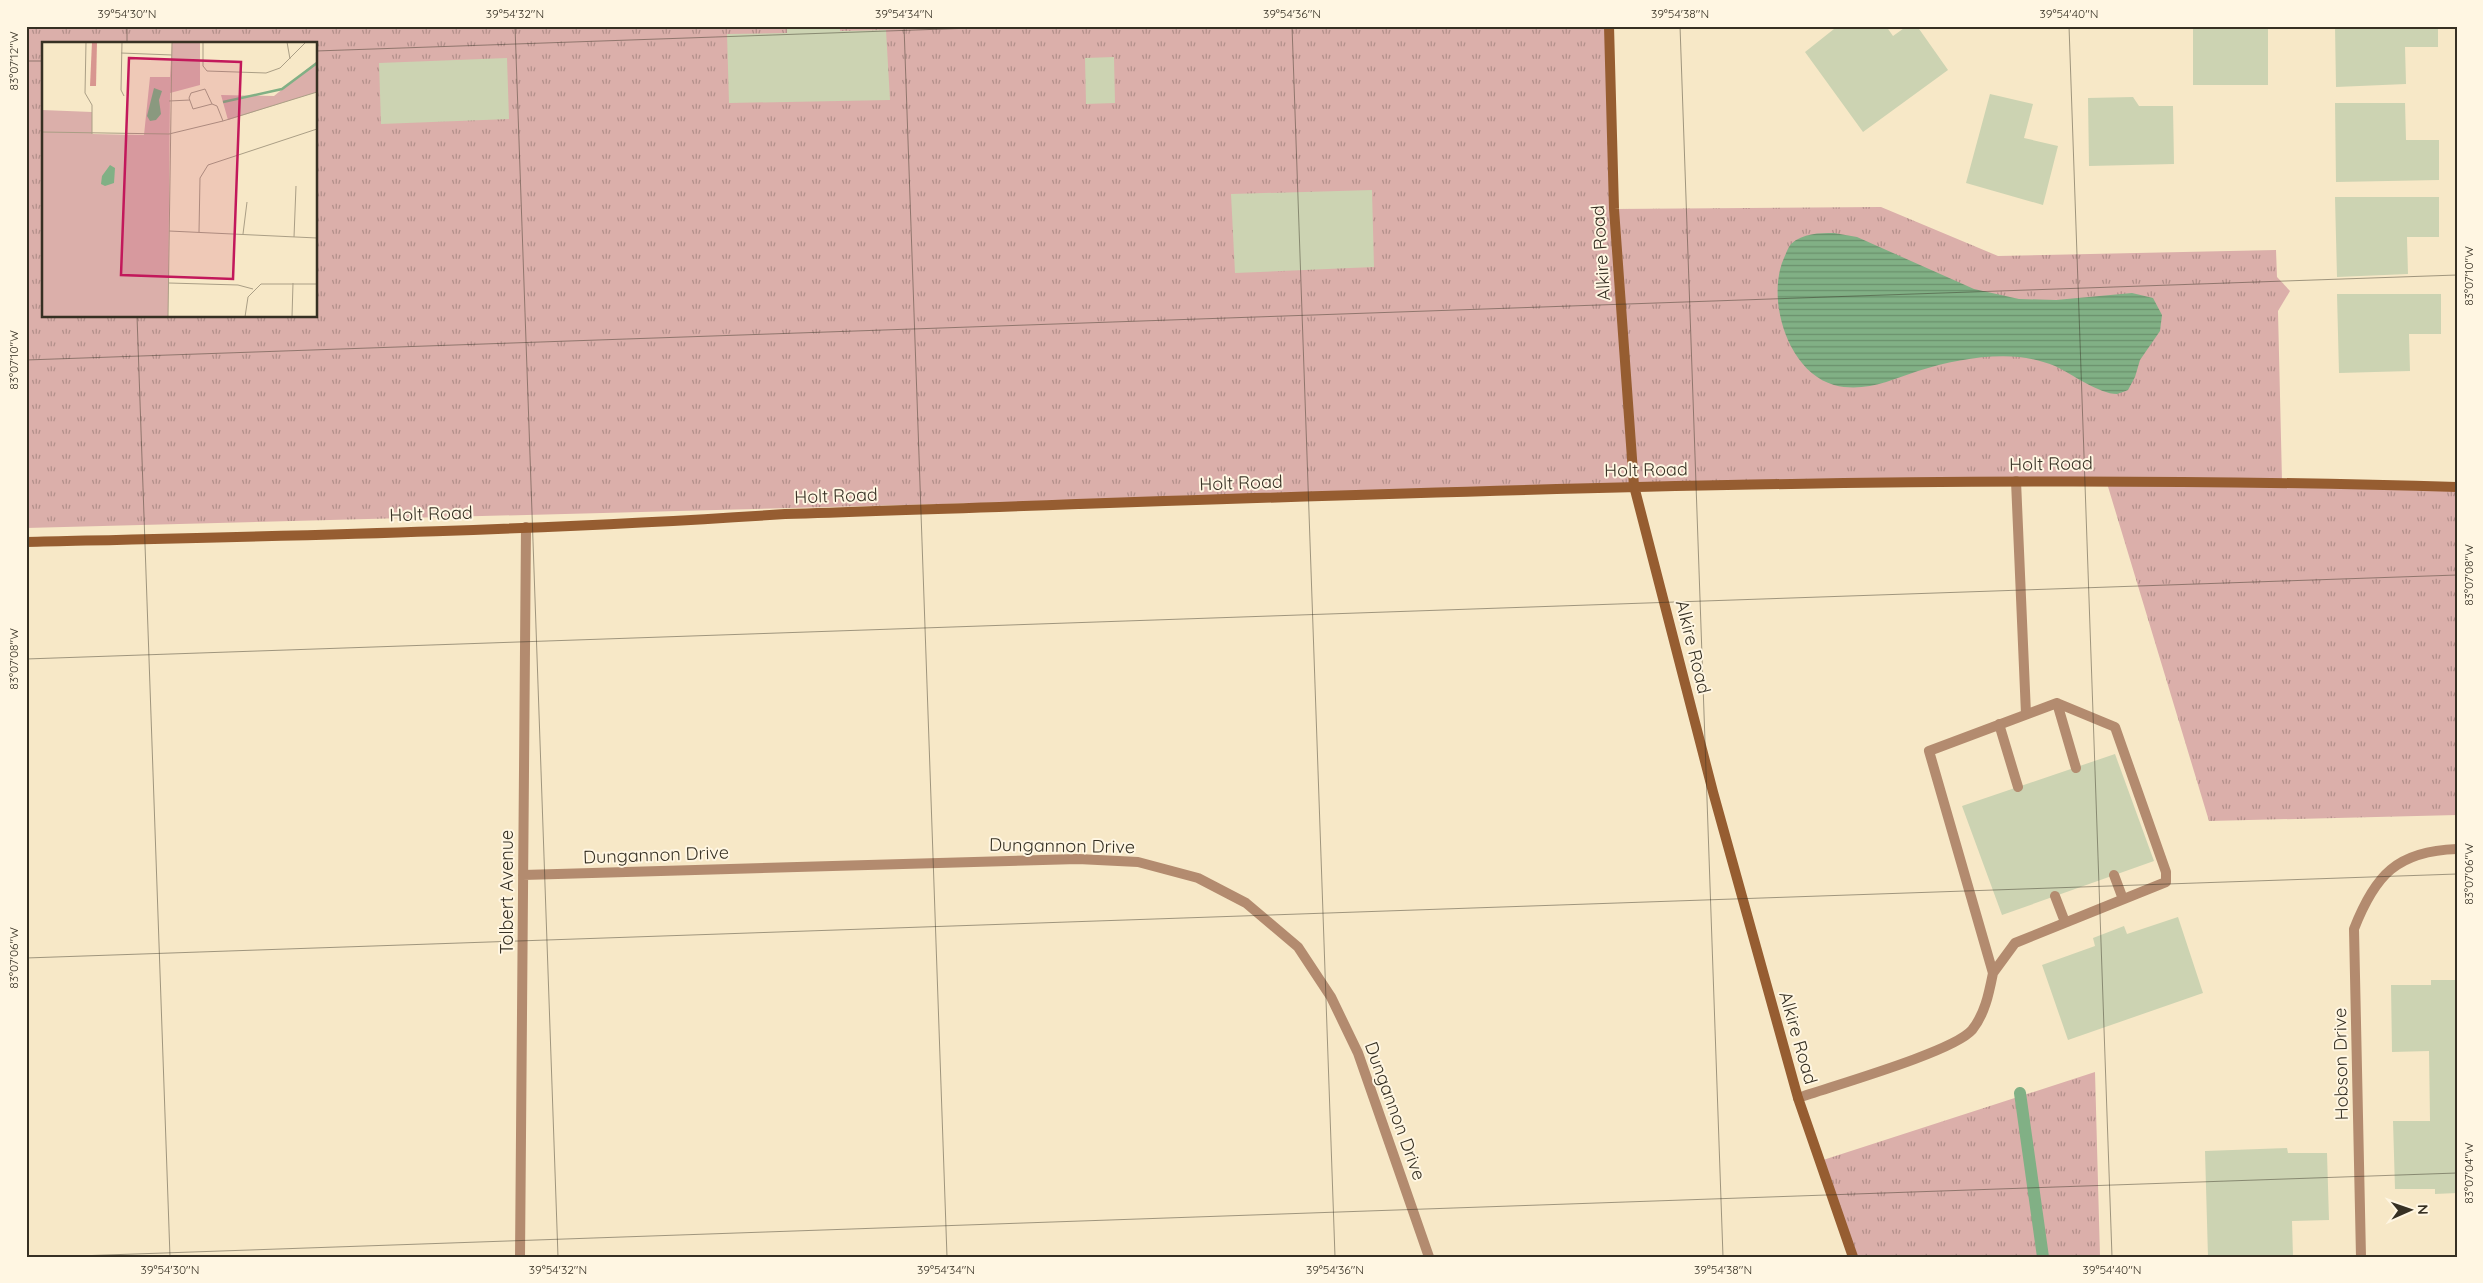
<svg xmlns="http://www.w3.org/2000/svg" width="2483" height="1283" font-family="Quicksand,sans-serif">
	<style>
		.grass { fill: url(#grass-tufts); fill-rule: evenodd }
		.water { fill: url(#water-rules) }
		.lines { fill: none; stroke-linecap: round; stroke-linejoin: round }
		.stream { stroke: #81b085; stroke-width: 12 }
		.building { fill: #ccd3b2 }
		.lane { stroke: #b38b6f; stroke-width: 10 }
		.street { stroke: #b38b6f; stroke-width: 10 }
		.secondary { stroke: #965d31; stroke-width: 10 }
		.ticks { fill: none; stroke: #363023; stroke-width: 1; stroke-opacity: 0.45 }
		.labels { text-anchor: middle; stroke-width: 4; stroke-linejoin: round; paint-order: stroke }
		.street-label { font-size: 18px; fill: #363023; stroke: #fff6e2 }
		.inset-river { fill: none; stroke: #81b085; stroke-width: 2.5 }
		.inset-road { fill: none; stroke: #aa9e85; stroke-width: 1 }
		.view { fill: #c2185b; fill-opacity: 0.15; stroke: #c2185b; stroke-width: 2.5 }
		.inset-edge { fill: none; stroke: #363023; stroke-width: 2.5 }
		.neatline { fill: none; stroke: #363023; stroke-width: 2 }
		.ticks-label { font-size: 12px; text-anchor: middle; fill: #363023 }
	</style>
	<defs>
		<pattern id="grass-tufts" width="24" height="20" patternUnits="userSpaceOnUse" patternTransform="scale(1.25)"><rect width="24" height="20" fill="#dbafaa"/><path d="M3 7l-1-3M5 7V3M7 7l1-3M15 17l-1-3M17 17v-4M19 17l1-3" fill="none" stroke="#b28f8a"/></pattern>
		<pattern id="water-rules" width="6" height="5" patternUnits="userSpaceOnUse" patternTransform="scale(1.25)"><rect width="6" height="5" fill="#81b085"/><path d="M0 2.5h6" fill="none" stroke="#6a906c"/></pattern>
	</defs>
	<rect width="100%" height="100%" fill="#f7e8c7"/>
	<path class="grass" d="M 26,26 L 1610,26 L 1614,209 L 1881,207 L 1998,256 L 2276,250 L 2277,277 L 2290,291 L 2278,311 L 2282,481 L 2457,487 L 2457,815 L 2209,821 L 2106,480 L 1634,486 L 26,528 ZM 44,44 L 316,44 L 316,316 L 44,316 Z
		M 2095,1072 L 2100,1257 L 1853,1257 L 1820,1161 Z"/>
	<path class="water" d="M 1834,233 L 1857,237 L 1974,289 L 2019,299 L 2056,300 L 2132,293 L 2153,298 L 2162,315 L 2160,331 L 2140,360 L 2135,377 L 2128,390 C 2125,391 2121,393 2117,394 C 2099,394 2072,374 2055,366 C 2045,362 2030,358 2019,357 C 1986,354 1950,361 1918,371 C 1891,380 1864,393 1834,385 C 1787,372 1766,298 1784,258 C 1786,254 1788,247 1791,244 C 1803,233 1819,233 1834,233 Z"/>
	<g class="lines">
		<path class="stream" d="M 2020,1093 L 2043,1257"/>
	</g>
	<path class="building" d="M 787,26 L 840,26 L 840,31 L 886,30 L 890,100 L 729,103 L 727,34 L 787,33 Z
		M 1833,26 L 1886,26 L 1893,36 L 1907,26 L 1917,26 L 1948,70 L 1863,132 L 1805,52 L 1834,29 Z
		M 2193,26 L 2268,26 L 2268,85 L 2193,85 Z
		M 2335,26 L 2438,26 L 2438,47 L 2405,47 L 2406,84 L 2336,87 Z
		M 1114,57 L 1115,103 L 1086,104 L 1085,58 Z
		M 507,58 L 509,119 L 381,124 L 379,63 Z
		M 1990,94 L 2033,104 L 2024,138 L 2058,146 L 2043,205 L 1966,183 Z
		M 2133,97 L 2139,106 L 2173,106 L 2174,164 L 2089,166 L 2088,98 Z
		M 2335,103 L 2405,103 L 2406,140 L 2439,140 L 2439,180 L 2336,182 Z
		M 1372,190 L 1374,267 L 1235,273 L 1231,194 Z
		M 2335,197 L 2439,197 L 2439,237 L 2407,237 L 2408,274 L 2337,277 Z
		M 2337,294 L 2441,294 L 2441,334 L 2409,334 L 2410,371 L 2339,373 Z
		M 2115,754 L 2154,861 L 2002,915 L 1962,806 Z
		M 2178,917 L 2203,993 L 2068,1040 L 2042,965 L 2095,946 L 2093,938 L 2124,926 L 2127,934 Z
		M 2431,980 L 2457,980 L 2457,1193 L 2435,1194 L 2435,1189 L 2395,1189 L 2393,1121 L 2430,1121 L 2429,1051 L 2392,1052 L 2391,985 L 2431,985 Z
		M 2287,1148 L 2288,1153 L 2327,1153 L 2329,1220 L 2292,1221 L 2293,1257 L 2208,1257 L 2205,1151 Z"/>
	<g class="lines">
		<path class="lane" d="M 2016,481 L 2026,714
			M 2057,703 L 2076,768
			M 1999,724 L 2018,787
			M 2114,875 L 2123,899
			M 2055,896 L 2065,922
			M 1798,1098 C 1832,1086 1953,1052 1972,1030 C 1985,1014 1989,993 1993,973 L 1929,751 L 2057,703 L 2115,727 L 2166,872 L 2166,882 L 2015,943 L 1993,973"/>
		<path class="street" d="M 523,875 L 1078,859 L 1138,862 L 1198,878 L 1246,903 L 1298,947 L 1331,997 L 1358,1053 L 1429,1257
			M 520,1257 L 526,527
			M 2361,1257 L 2354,929 C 2375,875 2397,851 2457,849"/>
		<path class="secondary" d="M 1609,26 L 1614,209 L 1634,486 L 1713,792 L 1798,1098 L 1853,1257
			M 26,542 C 279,536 533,531 785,514 C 1342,496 1900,470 2457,487"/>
	</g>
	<path class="ticks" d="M 127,26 L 127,44M 515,26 L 558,1257M 904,26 L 947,1257M 1292,26 L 1335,1257M 1680,26 L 1723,1257M 2069,26 L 2112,1257M 316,51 L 1030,26M 26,61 L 44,61M 137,316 L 170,1257M 26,360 L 2457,275M 26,659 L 2457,575M 26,958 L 2457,874M 49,1257 L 2457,1173"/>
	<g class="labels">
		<g class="street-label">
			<text transform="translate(1601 253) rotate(-94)" y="6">Alkire Road</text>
			<text transform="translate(2051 464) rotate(-1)" y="6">Holt Road</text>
			<text transform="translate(1646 470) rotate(-1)" y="6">Holt Road</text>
			<text transform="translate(1241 483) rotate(-2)" y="6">Holt Road</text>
			<text transform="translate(836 496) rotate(-2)" y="6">Holt Road</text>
			<text transform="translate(431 514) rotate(-2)" y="6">Holt Road</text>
			<text transform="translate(1693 647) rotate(76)" y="6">Alkire Road</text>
			<text transform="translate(1062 846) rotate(1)" y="6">Dungannon Drive</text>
			<text transform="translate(656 855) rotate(-2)" y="6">Dungannon Drive</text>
			<text transform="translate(507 892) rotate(-90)" y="6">Tolbert Avenue</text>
			<text transform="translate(1798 1038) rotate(74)" y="6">Alkire Road</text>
			<text transform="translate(2341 1064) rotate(-91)" y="6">Hobson Drive</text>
			<text transform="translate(1395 1111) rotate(70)" y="6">Dungannon Drive</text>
		</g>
	</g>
	<g transform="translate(42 42)">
		<rect width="275" height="275" fill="#f7e8c7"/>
		<path d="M 130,0 L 158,0 L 158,43 L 128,51 L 126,275 L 0,275 L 0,68 L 50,70 L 50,92 L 102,93 L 108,35 L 128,35 ZM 275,19 L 275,50 L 186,78 L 179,53 L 232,54 Z" fill="#dbafaa"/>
		<path d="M 50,0 L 55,0 L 54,44 L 48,44 Z" fill="#d89690"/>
		<path d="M 112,46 L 120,49 L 117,58 L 119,72 L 114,78 L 108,79 L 105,74 ZM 68,123 L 73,126 L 72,141 L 63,144 L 59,142 L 60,134 Z" fill="#81b085"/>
		<path class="inset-river" d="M 181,60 L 240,47 L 275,21"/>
		<path class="inset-road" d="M 44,0 L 43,51 L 50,63 L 50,92M 80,0 L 79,48 L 82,54M 161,0 L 161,24 L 165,29 L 224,31 L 238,26 L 264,0M 245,0 L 248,17M 79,11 L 130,13M 147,56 L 151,67 L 170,62 L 175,64 L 181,79M 147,56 L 149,51 L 163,47 L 170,62M 127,59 L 148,58M 0,90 L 127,92 L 181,79 L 275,50M 127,189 L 275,196M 157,190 L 158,136 L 166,123 L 275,87M 201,192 L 205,160M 252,195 L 254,144M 127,241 L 196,243 L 211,247M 126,275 L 130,0M 203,275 L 206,255 L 219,242 L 275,242M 250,275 L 251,241"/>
		<path class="view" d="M 87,16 L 199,20 L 191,237 L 79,233 Z"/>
		<rect width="275" height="275" class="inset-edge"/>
	</g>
	<rect width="2483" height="1283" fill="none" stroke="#fff6e2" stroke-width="55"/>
	<g transform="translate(2410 1210) rotate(88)" stroke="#fff6e2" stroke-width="4" paint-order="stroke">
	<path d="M0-4L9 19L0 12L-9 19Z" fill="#363023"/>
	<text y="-8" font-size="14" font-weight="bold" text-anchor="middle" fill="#363023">N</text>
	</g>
	<rect x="28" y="28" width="2428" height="1228" class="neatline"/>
	<g class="ticks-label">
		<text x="127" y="18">39°54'30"N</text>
		<text x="515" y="18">39°54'32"N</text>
		<text x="904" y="18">39°54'34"N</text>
		<text x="1292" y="18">39°54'36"N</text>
		<text x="1680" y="18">39°54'38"N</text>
		<text x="2069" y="18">39°54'40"N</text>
		<text transform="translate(14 61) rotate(-90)" y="4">83°07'12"W</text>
		<text transform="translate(2469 276) rotate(-90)" y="4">83°07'10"W</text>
		<text transform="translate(14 360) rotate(-90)" y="4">83°07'10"W</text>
		<text transform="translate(2469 575) rotate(-90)" y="4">83°07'08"W</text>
		<text transform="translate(14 659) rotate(-90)" y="4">83°07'08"W</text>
		<text transform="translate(2469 874) rotate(-90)" y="4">83°07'06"W</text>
		<text transform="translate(14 958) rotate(-90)" y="4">83°07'06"W</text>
		<text transform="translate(2469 1173) rotate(-90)" y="4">83°07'04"W</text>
		<text x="170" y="1274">39°54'30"N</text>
		<text x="558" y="1274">39°54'32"N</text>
		<text x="946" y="1274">39°54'34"N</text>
		<text x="1335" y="1274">39°54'36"N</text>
		<text x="1723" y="1274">39°54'38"N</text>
		<text x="2112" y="1274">39°54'40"N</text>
	</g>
</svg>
